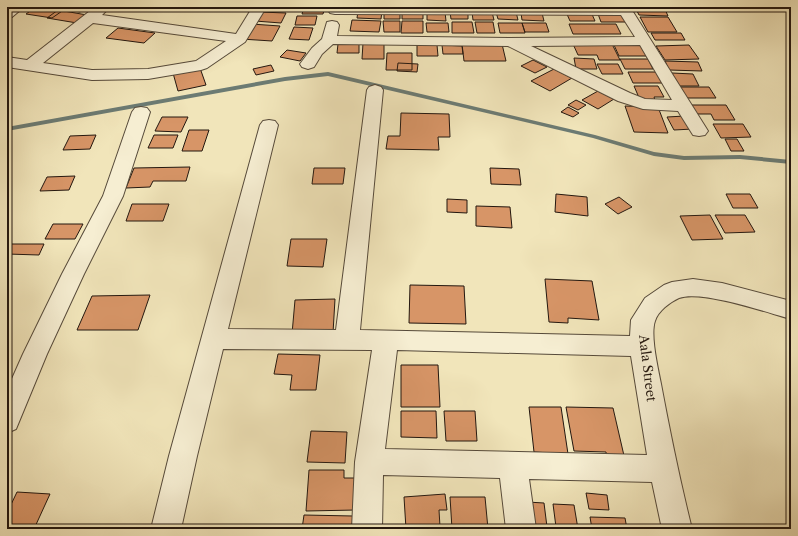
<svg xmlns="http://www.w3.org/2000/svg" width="798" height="536" font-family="'Libre Caslon Text',serif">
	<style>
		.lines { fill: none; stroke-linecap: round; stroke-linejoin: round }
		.stream { fill: #6c7b73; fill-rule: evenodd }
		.building { fill: #d79567; stroke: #23170f }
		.minor-casing { stroke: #564a3a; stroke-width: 2 }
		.minor { fill: #f6eed2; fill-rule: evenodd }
		.labels { text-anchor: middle; stroke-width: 3.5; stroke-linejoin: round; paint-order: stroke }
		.street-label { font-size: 13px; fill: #23170f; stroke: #f6eed2 }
	</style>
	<rect width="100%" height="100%" fill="#f1e5ba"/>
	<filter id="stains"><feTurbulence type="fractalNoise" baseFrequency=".005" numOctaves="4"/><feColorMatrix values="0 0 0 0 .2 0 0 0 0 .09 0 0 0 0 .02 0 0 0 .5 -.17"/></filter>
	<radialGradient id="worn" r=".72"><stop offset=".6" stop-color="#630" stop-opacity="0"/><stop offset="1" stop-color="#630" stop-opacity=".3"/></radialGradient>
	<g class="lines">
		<path class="stream" d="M 328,72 L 595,135 L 654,152 L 684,156 L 740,155 L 791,160 L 791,164 L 740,159 L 684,160 L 654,156 L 593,138 L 328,76 L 285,81 L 7,131 L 7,127 L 285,77 Z"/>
	</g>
	<path class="building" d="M 36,7 L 68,7 L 52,18 L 26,14 Z
		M 64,7 L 88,7 L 80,12 L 60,9 Z
		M 304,7 L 325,7 L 323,14 L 302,14 Z
		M 635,7 L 664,7 L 668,16 L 639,15 Z
		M 58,10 L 87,15 L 77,23 L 47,18 Z
		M 358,11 L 382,11 L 381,19 L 357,18 Z
		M 260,12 L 286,13 L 281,23 L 255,21 Z
		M 384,12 L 400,12 L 400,19 L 384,19 Z
		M 427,12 L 445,12 L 446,21 L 427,20 Z
		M 450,12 L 468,12 L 468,19 L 451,19 Z
		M 472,12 L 492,12 L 494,20 L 473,20 Z
		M 496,12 L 516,12 L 518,20 L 498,19 Z
		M 566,12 L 591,12 L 595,21 L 570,21 Z
		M 402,13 L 423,13 L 423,19 L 402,19 Z
		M 521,13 L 542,13 L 544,21 L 522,20 Z
		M 598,14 L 624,14 L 628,22 L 601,22 Z
		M 297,16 L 317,16 L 315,25 L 295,25 Z
		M 640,17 L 668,17 L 677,32 L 648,32 Z
		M 352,20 L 381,21 L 379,32 L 350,31 Z
		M 383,21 L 400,21 L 400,32 L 384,32 Z
		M 402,21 L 423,21 L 423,33 L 401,33 Z
		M 452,22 L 472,22 L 474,33 L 452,33 Z
		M 475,22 L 493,22 L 495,33 L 477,33 Z
		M 426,23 L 448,23 L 449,32 L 427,32 Z
		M 498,23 L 522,23 L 525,33 L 500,33 Z
		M 522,23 L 546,23 L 549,32 L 525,32 Z
		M 251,24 L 280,26 L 272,41 L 241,39 Z
		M 569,24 L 616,24 L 621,34 L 573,34 Z
		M 294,27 L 313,28 L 309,40 L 289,39 Z
		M 118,28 L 155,33 L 144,43 L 106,38 Z
		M 651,33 L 681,33 L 685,40 L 655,40 Z
		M 363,43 L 384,43 L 384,59 L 362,59 Z
		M 338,44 L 359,44 L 359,53 L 337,53 Z
		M 462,44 L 502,44 L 506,61 L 464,61 Z
		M 573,44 L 612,44 L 620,60 L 599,60 L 597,55 L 578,55 Z
		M 417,45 L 437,45 L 438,56 L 417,56 Z
		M 442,45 L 462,46 L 463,54 L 443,54 Z
		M 614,45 L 644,45 L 649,56 L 619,56 Z
		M 689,45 L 699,59 L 665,60 L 656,46 Z
		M 287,50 L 306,53 L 300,61 L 280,57 Z
		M 387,53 L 412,53 L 412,70 L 386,70 Z
		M 574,58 L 594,59 L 597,69 L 576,69 Z
		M 620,59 L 648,59 L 653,69 L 625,69 Z
		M 533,60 L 547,67 L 535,73 L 521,66 Z
		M 665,61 L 698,62 L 702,71 L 669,70 Z
		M 398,63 L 418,64 L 417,72 L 397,71 Z
		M 597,64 L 618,64 L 623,74 L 602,74 Z
		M 271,65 L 274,71 L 256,75 L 253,69 Z
		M 200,68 L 206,85 L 178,91 L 173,73 Z
		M 554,69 L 572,78 L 550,91 L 531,81 Z
		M 628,72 L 657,72 L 663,83 L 633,83 Z
		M 672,73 L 693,74 L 699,86 L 678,86 Z
		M 634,86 L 658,86 L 664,97 L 654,97 L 655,100 L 640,100 Z
		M 678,87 L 709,87 L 716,98 L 684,98 Z
		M 598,91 L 614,99 L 598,109 L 582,100 Z
		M 576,100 L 586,105 L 578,110 L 568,105 Z
		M 691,105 L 726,105 L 735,120 L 714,120 L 711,114 L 695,114 Z
		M 625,106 L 658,107 L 668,133 L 634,132 Z
		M 568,107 L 579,113 L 573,117 L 561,112 Z
		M 401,113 L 449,114 L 450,137 L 438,137 L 439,150 L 386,149 L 388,136 L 400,136 Z
		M 685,116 L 693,129 L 674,130 L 667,117 Z
		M 162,117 L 188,117 L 181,132 L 155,131 Z
		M 713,124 L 743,124 L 751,137 L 721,138 Z
		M 189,130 L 209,130 L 202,151 L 182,151 Z
		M 96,135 L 90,149 L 63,150 L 70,136 Z
		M 154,135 L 178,135 L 173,148 L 148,148 Z
		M 725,139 L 737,139 L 744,151 L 731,151 Z
		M 190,167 L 186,181 L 153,181 L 150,187 L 126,188 L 134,168 Z
		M 314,168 L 345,168 L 343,184 L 312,184 Z
		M 490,168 L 519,169 L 521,185 L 491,184 Z
		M 75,176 L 69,190 L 40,191 L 47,177 Z
		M 556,194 L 587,197 L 588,216 L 555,212 Z
		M 726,194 L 750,194 L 758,208 L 733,208 Z
		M 619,197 L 632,207 L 618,214 L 605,204 Z
		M 447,199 L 467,200 L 467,213 L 447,212 Z
		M 132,204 L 169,204 L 163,221 L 126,221 Z
		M 476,206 L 510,207 L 512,228 L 476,226 Z
		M 710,215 L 723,239 L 692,240 L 680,216 Z
		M 715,215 L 745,215 L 755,232 L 725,233 Z
		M 53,224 L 83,224 L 75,239 L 45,239 Z
		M 291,239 L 327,239 L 323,267 L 287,266 Z
		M 11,244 L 44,244 L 39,255 L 7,254 Z
		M 545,279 L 592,281 L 599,320 L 568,318 L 568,323 L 549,322 Z
		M 410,285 L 464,286 L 466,324 L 409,323 Z
		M 150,295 L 138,330 L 77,330 L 92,296 Z
		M 335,299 L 333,333 L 292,334 L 295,300 Z
		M 278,354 L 320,355 L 316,390 L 290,390 L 292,375 L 274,374 Z
		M 401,365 L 438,365 L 440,407 L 401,407 Z
		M 529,407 L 561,407 L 568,454 L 534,452 Z
		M 566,407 L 613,408 L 625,460 L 607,460 L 606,452 L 574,451 Z
		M 401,411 L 436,411 L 437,438 L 401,437 Z
		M 444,411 L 475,411 L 477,441 L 446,441 Z
		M 311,431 L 347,432 L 345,463 L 307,462 Z
		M 309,470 L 344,470 L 344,478 L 357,478 L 356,510 L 306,511 Z
		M 17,492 L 50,494 L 34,529 L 7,529 L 7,513 Z
		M 586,493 L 607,495 L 609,510 L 589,509 Z
		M 445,494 L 447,510 L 439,510 L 440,527 L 406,529 L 404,497 Z
		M 450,497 L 485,497 L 488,529 L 452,529 Z
		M 527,502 L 544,503 L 547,527 L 529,526 Z
		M 553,504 L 574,505 L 578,529 L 552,529 L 556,527 Z
		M 304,515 L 353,516 L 352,529 L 302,529 Z
		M 590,517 L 625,518 L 627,529 L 592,529 Z
		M 44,525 L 83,527 L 82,529 L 43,529 Z"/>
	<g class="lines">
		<g class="minor-casing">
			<path id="minor" d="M 24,7 L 12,17 L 7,18 L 8,7 Z
				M 95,7 L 107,7 L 108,9 L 102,15 L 236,34 L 252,8 L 262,8 L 264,11 L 245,42 L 207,68 L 201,70 L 148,79 L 92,80 L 7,67 L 7,57 L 27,60 ZM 93,23 L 226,41 L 196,61 L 148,69 L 92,70 L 43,63 Z
				M 330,7 L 630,7 L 708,131 L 705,135 L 699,136 L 693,135 L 678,111 L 643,109 L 618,101 L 508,46 L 333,44 L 322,54 L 314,67 L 308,69 L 302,67 L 300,64 L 312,48 L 322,39 L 327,22 L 332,21 L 337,22 L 339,25 L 337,36 L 509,38 L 635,37 L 621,15 L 335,14 L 330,13 L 328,10 ZM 640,45 L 672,100 L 645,99 L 630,93 L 531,46 Z
				M 375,85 L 381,87 L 383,90 L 360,330 L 630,336 L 631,320 L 645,298 L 664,285 L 672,282 L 693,279 L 722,283 L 791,301 L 791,319 C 765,312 702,290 679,298 C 670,302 658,311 655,321 C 650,335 658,368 661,384 C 670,432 680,481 692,529 L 662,529 L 652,482 L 529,479 L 536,529 L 506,529 L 500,478 L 383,475 L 382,529 L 352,529 L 355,462 L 372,350 L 223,349 L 197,456 L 181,529 L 151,529 L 169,456 L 260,125 L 263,121 L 269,120 L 275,121 L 278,125 L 228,329 L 336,330 L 367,90 L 369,87 ZM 397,350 L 631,356 L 647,455 L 385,449 Z
				M 141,107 L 147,108 L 150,112 L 123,196 L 84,274 L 47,354 L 16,429 L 7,433 L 7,390 L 23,354 L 62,274 L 103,196 L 132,112 L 135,108 Z"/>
		</g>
		<use href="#minor" class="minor"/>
	</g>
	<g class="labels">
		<g class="street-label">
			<text transform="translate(648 368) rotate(83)" y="5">Aala Street</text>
		</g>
	</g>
	<rect width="798" height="536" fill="none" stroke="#f1e5ba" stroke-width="24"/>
	<rect x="8" y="8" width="782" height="520" fill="none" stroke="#23170f" stroke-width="2"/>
	<rect x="12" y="12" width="774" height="512" fill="none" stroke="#23170f"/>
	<rect width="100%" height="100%" filter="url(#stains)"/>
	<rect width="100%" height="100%" fill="url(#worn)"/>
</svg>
